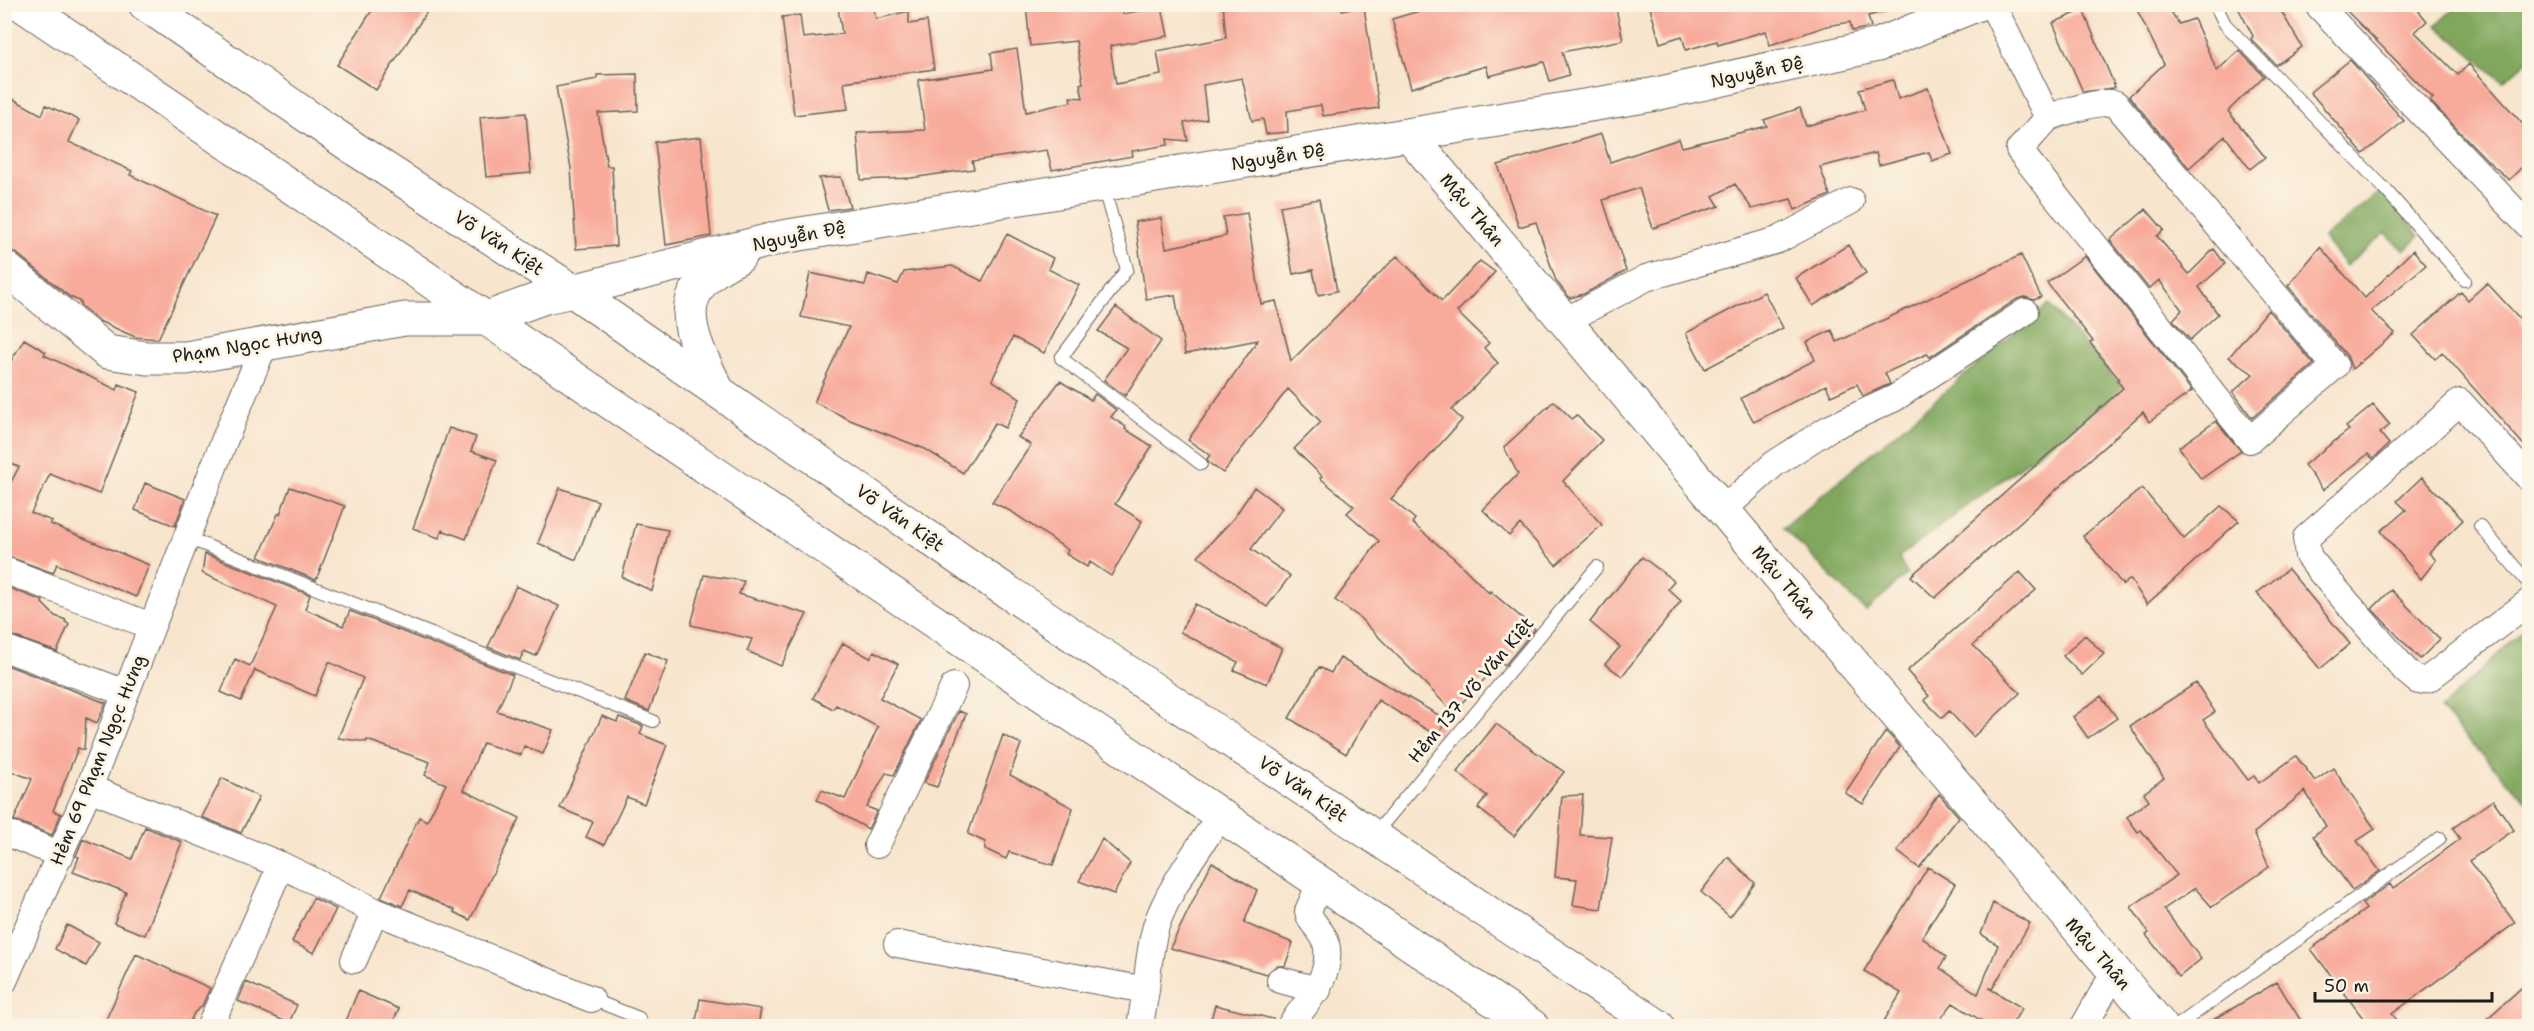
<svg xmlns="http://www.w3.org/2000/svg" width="2534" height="1031" font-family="'Shantell Sans',sans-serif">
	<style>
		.forest { fill: #80a75d; stroke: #4e623c; stroke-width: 1.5 }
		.building { fill: #f8ab9b }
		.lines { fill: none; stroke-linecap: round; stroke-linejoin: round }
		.lane-casing { stroke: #69625a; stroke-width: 14 }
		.street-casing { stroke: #69625a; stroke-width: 28 }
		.secondary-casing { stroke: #69625a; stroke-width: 35 }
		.lane { stroke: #fff; stroke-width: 12 }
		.street { stroke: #fff; stroke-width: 26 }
		.secondary { stroke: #fff; stroke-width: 33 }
		.labels { text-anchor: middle; stroke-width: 6; stroke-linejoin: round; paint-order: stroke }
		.street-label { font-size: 18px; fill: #1c1c1c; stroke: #fcf5e5 }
	</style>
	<rect width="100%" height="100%" fill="#fcf5e5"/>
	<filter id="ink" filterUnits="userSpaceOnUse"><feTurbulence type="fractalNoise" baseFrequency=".0167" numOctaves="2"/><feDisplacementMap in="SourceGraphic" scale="12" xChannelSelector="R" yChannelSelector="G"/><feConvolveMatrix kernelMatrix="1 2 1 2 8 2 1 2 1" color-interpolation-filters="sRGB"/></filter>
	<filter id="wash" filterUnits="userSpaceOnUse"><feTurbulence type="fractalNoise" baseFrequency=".008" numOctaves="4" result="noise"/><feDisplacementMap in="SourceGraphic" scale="24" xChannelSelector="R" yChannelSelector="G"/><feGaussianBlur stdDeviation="1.35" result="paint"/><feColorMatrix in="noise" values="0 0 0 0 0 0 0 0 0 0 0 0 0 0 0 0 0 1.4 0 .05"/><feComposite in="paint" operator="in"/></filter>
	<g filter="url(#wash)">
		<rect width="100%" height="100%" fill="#f8e5ce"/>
		<path class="forest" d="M 2458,5 L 2529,5 L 2529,59 L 2503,82 L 2436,25 Z
			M 2384,188 L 2419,236 L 2404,251 L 2386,233 L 2346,266 L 2323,238 Z
			M 2049,304 L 2124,389 L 1899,557 L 1907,574 L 1866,611 L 1783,528 Z
			M 2529,624 L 2529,804 L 2440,710 Z"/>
		<g id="blocks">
			<path class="building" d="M 376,4 L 432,4 L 376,90 L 337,65 Z
				M 873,4 L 876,19 L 909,11 L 909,24 L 927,21 L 934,69 L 844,82 L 848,109 L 794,115 L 782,17 L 800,15 L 803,38 L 842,34 L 838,7 Z
				M 1026,4 L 1121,4 L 1123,14 L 1162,7 L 1168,36 L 1110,46 L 1116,84 L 1161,75 L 1157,51 L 1226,38 L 1223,4 L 1341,4 L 1342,10 L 1364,7 L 1379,108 L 1323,116 L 1321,105 L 1287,111 L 1288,132 L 1266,134 L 1263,119 L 1252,121 L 1242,78 L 1203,85 L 1207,119 L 1184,123 L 1188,141 L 1167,139 L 1168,145 L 1132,151 L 1133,156 L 1052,170 L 1047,150 L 972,161 L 974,169 L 911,178 L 861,180 L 857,133 L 925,130 L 918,80 L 993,69 L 991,53 L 1017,49 L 1026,112 L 1071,102 L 1070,97 L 1083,98 L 1080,84 L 1083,83 L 1076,41 L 1030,46 Z
				M 1443,4 L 1615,4 L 1623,40 L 1562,52 L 1569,75 L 1550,81 L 1544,62 L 1489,76 L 1486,66 L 1411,88 L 1392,19 Z
				M 1649,4 L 1889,4 L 1890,10 L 1868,16 L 1871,27 L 1852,31 L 1850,22 L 1827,26 L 1770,45 L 1766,31 L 1718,45 L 1717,41 L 1686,50 L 1682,36 L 1660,43 Z
				M 2134,4 L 2166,4 L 2179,24 L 2194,19 L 2217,71 L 2239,50 L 2264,76 L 2228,111 L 2265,157 L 2250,169 L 2225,136 L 2189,168 L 2129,96 L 2164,64 Z
				M 2236,4 L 2277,4 L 2302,47 L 2276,65 L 2251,39 L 2253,36 Z
				M 2340,4 L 2413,4 L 2427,21 L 2415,32 L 2458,75 L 2469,64 L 2529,131 L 2529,160 L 2509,180 L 2488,161 L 2430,101 L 2433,98 Z
				M 2083,10 L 2115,87 L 2113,88 L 2083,92 L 2053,23 Z
				M 2350,60 L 2404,121 L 2363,154 L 2310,92 Z
				M 637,74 L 638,111 L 598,113 L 607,166 L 612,166 L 616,246 L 576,249 L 571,168 L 556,87 L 597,79 L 597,75 Z
				M 1893,80 L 1898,99 L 1928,88 L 1952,154 L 1932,161 L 1929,152 L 1879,165 L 1876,153 L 1820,167 L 1830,195 L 1795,210 L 1791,199 L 1752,209 L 1735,184 L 1713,196 L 1719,206 L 1653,228 L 1639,188 L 1603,200 L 1626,271 L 1584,294 L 1570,298 L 1556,281 L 1536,222 L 1519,227 L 1498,165 L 1601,134 L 1610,162 L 1679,139 L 1682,147 L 1767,126 L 1764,120 L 1800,108 L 1806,126 L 1865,110 L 1859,89 Z
				M 4,94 L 42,115 L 46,105 L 79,120 L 69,142 L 132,171 L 130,175 L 216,216 L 158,339 L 135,337 L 99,321 L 80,305 L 81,302 L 70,297 L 16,253 L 4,249 Z
				M 526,113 L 531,173 L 486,177 L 480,117 Z
				M 701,137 L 711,236 L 666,245 L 655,142 Z
				M 841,177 L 850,207 L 828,210 L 819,178 Z
				M 1319,199 L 1337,291 L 1318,295 L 1313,270 L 1293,274 L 1280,206 Z
				M 2146,209 L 2164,230 L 2157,236 L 2189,274 L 2214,249 L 2225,264 L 2199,287 L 2218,314 L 2190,340 L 2173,320 L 2182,310 L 2159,280 L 2149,289 L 2110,240 Z
				M 1247,213 L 1261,304 L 1276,301 L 1291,361 L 1397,256 L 1442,301 L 1480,261 L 1495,272 L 1457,312 L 1489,343 L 1484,348 L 1498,363 L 1452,410 L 1462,420 L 1391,499 L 1415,519 L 1412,523 L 1456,560 L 1489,593 L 1490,591 L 1535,629 L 1505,665 L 1501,662 L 1453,712 L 1359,617 L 1335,600 L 1379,541 L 1347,513 L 1354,506 L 1320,478 L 1322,476 L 1294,449 L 1321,422 L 1288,389 L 1223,473 L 1209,463 L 1207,459 L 1210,455 L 1188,440 L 1258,340 L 1185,354 L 1175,295 L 1146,299 L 1135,222 L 1161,218 L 1166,248 L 1226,236 L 1223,217 Z
				M 1007,234 L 1053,258 L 1048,269 L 1079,285 L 1044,353 L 1013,337 L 992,380 L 1020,399 L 1005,428 L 995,423 L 963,473 L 925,449 L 850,420 L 814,402 L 849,327 L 801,317 L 810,273 L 865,285 L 868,274 L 898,284 L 904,272 L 952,266 L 982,281 Z
				M 1848,245 L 1866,273 L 1813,306 L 1796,278 Z
				M 2320,247 L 2365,298 L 2413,250 L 2426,265 L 2371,311 L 2395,333 L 2352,369 L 2347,356 L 2288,286 Z
				M 2021,255 L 2041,297 L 2034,300 L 2025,297 L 2017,299 L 1930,357 L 1927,354 L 1885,373 L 1890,384 L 1863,396 L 1857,384 L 1831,396 L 1826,385 L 1754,422 L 1741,398 L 1815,360 L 1807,342 L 1832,330 L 1837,342 Z
				M 2085,256 L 2192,391 L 2149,422 L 2143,412 L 1935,598 L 1911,576 L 2123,388 L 2117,380 L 2119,379 L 2090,343 L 2093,341 L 2047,283 Z
				M 2487,283 L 2522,321 L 2520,322 L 2529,333 L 2529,451 L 2442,352 L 2435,359 L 2413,335 L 2461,292 L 2468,300 Z
				M 1764,292 L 1783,328 L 1705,369 L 1686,333 Z
				M 1116,307 L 1161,341 L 1125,396 L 1104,380 L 1127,348 L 1098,331 Z
				M 2268,310 L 2314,364 L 2252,418 L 2233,392 L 2253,374 L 2229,357 Z
				M 24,339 L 46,352 L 44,355 L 117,390 L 119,384 L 139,392 L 99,494 L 50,474 L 31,513 L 52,521 L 50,524 L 149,565 L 136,597 L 57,564 L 53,573 L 4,555 L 4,495 L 19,467 L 4,460 L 4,373 Z
				M 1060,381 L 1091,400 L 1095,394 L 1116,410 L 1111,417 L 1126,427 L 1125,429 L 1152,446 L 1115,504 L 1142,521 L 1111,576 L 1090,562 L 1087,567 L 1066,554 L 1068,550 L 1012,512 L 992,502 L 1031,445 L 1018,437 Z
				M 1554,401 L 1572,419 L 1576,415 L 1602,440 L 1563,481 L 1602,525 L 1556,565 L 1520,524 L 1509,536 L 1483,510 L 1518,474 L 1504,447 Z
				M 2373,405 L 2390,425 L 2380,433 L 2389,444 L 2373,459 L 2368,454 L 2323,490 L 2304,465 L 2349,430 L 2346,427 Z
				M 2216,421 L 2241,451 L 2201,479 L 2179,447 Z
				M 449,428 L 476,437 L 471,451 L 497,460 L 466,539 L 442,530 L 439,538 L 413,528 Z
				M 2422,477 L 2463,520 L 2429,553 L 2436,560 L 2421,579 L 2381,531 L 2406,510 L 2397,501 Z
				M 145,483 L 185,499 L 175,526 L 135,510 Z
				M 290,487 L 345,506 L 316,580 L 259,557 L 278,514 L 280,514 Z
				M 1254,487 L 1282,508 L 1251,549 L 1290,576 L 1267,607 L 1198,556 L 1234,518 Z
				M 560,488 L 598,501 L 576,560 L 538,543 Z
				M 2142,488 L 2184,539 L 2221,506 L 2239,521 L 2147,604 L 2130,579 L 2123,585 L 2083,536 Z
				M 636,524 L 668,530 L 652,591 L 622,577 Z
				M 205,554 L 310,595 L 305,609 L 343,626 L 350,611 L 513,675 L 497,711 L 553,730 L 543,754 L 524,746 L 521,755 L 483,743 L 463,790 L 520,818 L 470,920 L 454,912 L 455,910 L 410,890 L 402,906 L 381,897 L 419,817 L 427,821 L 446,784 L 425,775 L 430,762 L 367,740 L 366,742 L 338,738 L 363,678 L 329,662 L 315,696 L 255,670 L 241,701 L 221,692 L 235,659 L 250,666 L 277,607 L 202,573 Z
				M 1642,557 L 1674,581 L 1668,589 L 1681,601 L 1622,676 L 1605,664 L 1620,647 L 1590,622 Z
				M 2288,569 L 2350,644 L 2320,669 L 2257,593 Z
				M 2020,572 L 2036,590 L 1973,645 L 2020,693 L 1973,737 L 1949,711 L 1942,718 L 1924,700 L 1929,696 L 1907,671 Z
				M 704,575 L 744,581 L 739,594 L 807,614 L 781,666 L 747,651 L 752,639 L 691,625 Z
				M 4,586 L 43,601 L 42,603 L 55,616 L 66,620 L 65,622 L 69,624 L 57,652 L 4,633 Z
				M 516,586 L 559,606 L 536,656 L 524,651 L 520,660 L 488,647 Z
				M 2391,590 L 2440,639 L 2420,659 L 2372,609 Z
				M 1195,604 L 1282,648 L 1267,684 L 1234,670 L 1238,662 L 1180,632 Z
				M 2085,635 L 2104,654 L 2082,675 L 2063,656 Z
				M 843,643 L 870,658 L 874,651 L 898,664 L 880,698 L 921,720 L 894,775 L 886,773 L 867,807 L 877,811 L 868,829 L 817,800 L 822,790 L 845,799 L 878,727 L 836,705 L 833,709 L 813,698 Z
				M 645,652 L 668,661 L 649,711 L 625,701 Z
				M 1340,658 L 1447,720 L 1437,736 L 1378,700 L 1346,754 L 1289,718 L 1319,667 L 1331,673 Z
				M 4,664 L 106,703 L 97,723 L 86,718 L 84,750 L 78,748 L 53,811 L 61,814 L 52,835 L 14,820 L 32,779 L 8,770 L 12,761 L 4,759 Z
				M 2196,683 L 2215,712 L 2203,720 L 2248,780 L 2254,776 L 2259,783 L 2296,756 L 2315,781 L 2333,768 L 2375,829 L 2357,841 L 2380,871 L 2352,890 L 2313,836 L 2326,826 L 2305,791 L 2254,833 L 2269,867 L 2212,907 L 2195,888 L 2164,909 L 2201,959 L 2179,977 L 2146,935 L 2149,933 L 2131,907 L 2177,875 L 2141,830 L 2138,832 L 2127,817 L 2149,800 L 2144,793 L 2164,778 L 2130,726 Z
				M 2101,696 L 2117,718 L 2088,738 L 2073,717 Z
				M 959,711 L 966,714 L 937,787 L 924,783 Z
				M 602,716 L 617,722 L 619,717 L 643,726 L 640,734 L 667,745 L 644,804 L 627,797 L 604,845 L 586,837 L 593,822 L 560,808 Z
				M 1496,724 L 1564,772 L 1514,836 L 1478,808 L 1487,796 L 1457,772 Z
				M 1886,731 L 1900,747 L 1863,804 L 1845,793 Z
				M 1003,735 L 1021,744 L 1010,775 L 1073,808 L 1053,865 L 1009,852 L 1006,859 L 985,849 L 985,842 L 968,834 Z
				M 222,778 L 259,797 L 241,833 L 202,817 Z
				M 1939,794 L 1959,817 L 1919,868 L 1897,851 Z
				M 1583,795 L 1580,835 L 1612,837 L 1601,909 L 1573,905 L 1577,879 L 1555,877 L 1562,796 Z
				M 2493,800 L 2514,830 L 2469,861 L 2515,923 L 2392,1014 L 2402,1026 L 2369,1026 L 2311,949 L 2366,909 L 2362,904 L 2390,884 L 2393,889 L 2460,839 L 2453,828 Z
				M 145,827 L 182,842 L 145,935 L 114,923 L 126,892 L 73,872 L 79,857 L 76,856 L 83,839 L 132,859 Z
				M 1102,839 L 1130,863 L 1114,894 L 1079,881 Z
				M 1728,857 L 1755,883 L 1730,917 L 1701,892 Z
				M 1212,862 L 1257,890 L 1244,923 L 1293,943 L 1285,966 L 1276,966 L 1267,974 L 1170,948 Z
				M 1928,867 L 1955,884 L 1922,937 L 1946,957 L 1940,968 L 1978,994 L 1998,945 L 1981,934 L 1993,903 L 2030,923 L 1992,989 L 1989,988 L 2022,1008 L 2011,1026 L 1990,1026 L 1953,1003 L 1935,1026 L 1881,1026 L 1901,993 L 1864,971 Z
				M 313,898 L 336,909 L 314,953 L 292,942 Z
				M 67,925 L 99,942 L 86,966 L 55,949 Z
				M 136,954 L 210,988 L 202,1006 L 194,1013 L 188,1026 L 103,1026 Z
				M 2529,981 L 2529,1026 L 2479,1026 Z
				M 246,982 L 297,1005 L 289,1023 L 238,1001 Z
				M 2277,982 L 2304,1026 L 2203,1026 Z
				M 358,991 L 399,1009 L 391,1026 L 344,1026 Z
				M 700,999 L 761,1009 L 758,1026 L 718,1026 L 718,1024 L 696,1021 Z
				M 1215,1005 L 1273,1019 L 1273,1026 L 1209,1026 Z"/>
		</g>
	</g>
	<g filter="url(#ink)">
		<use href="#blocks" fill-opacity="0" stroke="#69625a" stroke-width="1.5"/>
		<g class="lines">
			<g class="lane-casing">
				<path id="lane" d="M 2215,4 L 2225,24 L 2384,188 L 2465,280
					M 1103,186 L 1127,269 L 1061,358 L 1201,464
					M 2480,526 L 2530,585
					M 187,538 L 653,721
					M 1374,835 L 1597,567
					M 591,999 L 639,1018
					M 2177,1026 L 2440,838"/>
			</g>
			<g class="street-casing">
				<path id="street" d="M 1992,4 L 2048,118 C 2060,113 2107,98 2116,104 L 2335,366 L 2250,440 L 2019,150 L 2048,118
					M 2317,4 L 2530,227
					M 1565,321 L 1646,278 L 1778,240 L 1851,201
					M 2530,479 L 2460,402 L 2306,538 L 2308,556 L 2320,571 L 2406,671 L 2418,681 L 2428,679 L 2530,601
					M 1723,510 L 1774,464 L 1828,429 L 1895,398 L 2025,312
					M 4,570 L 151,626
					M 4,648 L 126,693
					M 89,788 L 281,865 L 375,911 L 591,999
					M 4,832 L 61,855
					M 877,845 L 954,686
					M 897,944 L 1146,990 C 1148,968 1150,947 1156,926 C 1168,889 1198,850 1219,817
					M 354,960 L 375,911
					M 1280,980 L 1318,990
					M 4,981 L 89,788 L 224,441 L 265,343
					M 210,1026 L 281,865
					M 1140,1026 L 1146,990
					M 1290,1026 C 1306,1002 1334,976 1326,943 C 1323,930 1310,924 1308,911 L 1320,883
					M 2084,1026 L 2114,973"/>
			</g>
			<g class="secondary-casing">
				<path id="secondary" d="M 21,4 L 1532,1026
					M 145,4 L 358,151 L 573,291 L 987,578 L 1658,1026
					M 1410,136 L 1723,510 L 2161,1026
					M 4,267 L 107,352 L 147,358 L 186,358 L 405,319 L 484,319 L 545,297 L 573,291 L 782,237 L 1651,95 L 1878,45 L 1978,4
					M 717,389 C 688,332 667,290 739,257"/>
			</g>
			<use href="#lane" class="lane"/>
			<use href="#street" class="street"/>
			<use href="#secondary" class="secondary"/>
		</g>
	</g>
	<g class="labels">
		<g class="street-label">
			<text transform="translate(1757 72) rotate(-12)" y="6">Nguyễn Đệ</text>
			<text transform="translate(1278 157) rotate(-9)" y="6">Nguyễn Đệ</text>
			<text transform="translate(1472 210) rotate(50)" y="6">Mậu Thân</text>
			<text transform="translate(799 236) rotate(-11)" y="6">Nguyễn Đệ</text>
			<text transform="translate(499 243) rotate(33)" y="6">Võ Văn Kiệt</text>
			<text transform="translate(247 345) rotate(-9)" y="6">Phạm Ngọc Hưng</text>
			<text transform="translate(900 518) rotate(35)" y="6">Võ Văn Kiệt</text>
			<text transform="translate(1784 582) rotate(50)" y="6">Mậu Thân</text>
			<text transform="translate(1471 690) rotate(-50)" y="6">Hẻm 137 Võ Văn Kiệt</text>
			<text transform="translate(98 760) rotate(-68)" y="6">Hẻm 69 Phạm Ngọc Hưng</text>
			<text transform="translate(1303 789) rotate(34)" y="6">Võ Văn Kiệt</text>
			<text transform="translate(2098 954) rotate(49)" y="6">Mậu Thân</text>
		</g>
	</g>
	<rect width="2534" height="1031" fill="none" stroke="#fcf5e5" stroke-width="24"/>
	<path d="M2315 992v9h177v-9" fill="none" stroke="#1c1c1c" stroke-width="3"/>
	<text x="2324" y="992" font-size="18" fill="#1c1c1c" stroke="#fcf5e5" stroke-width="4.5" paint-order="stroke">50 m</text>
</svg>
